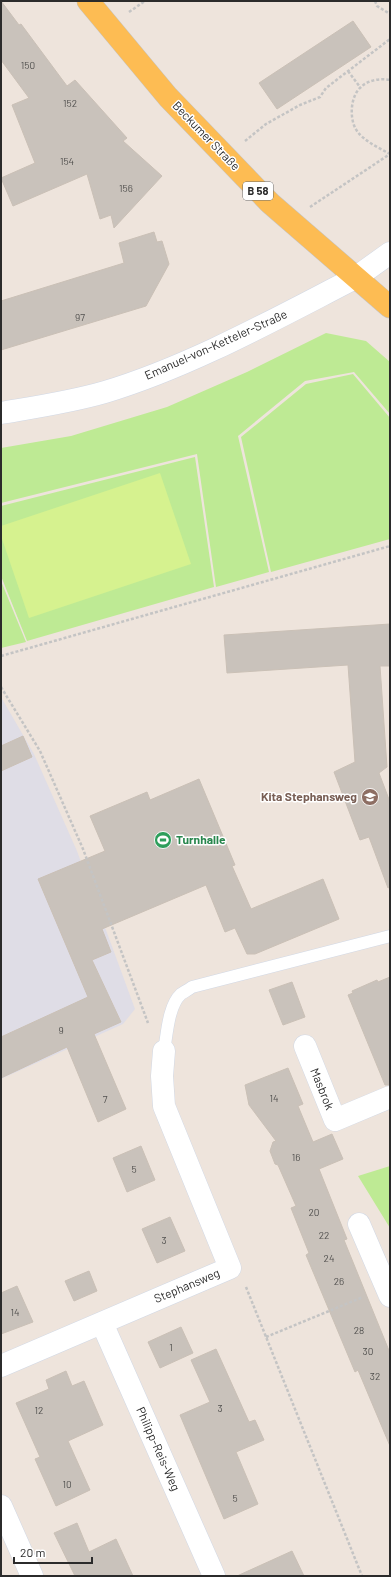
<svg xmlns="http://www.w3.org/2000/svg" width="391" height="1577" font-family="Barlow,sans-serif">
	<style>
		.industrial { fill: #dfdde6 }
		.green { fill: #beea94 }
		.pitch { fill: #d6f28f }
		.building { fill: #c9c2bb; stroke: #cac0b6 }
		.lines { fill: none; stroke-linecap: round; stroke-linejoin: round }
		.lane-casing { stroke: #d1d8e5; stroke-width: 13 }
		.street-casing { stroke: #d1d8e5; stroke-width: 23 }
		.secondary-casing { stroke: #d1d8e5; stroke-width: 23 }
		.primary-casing { stroke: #c4c4c4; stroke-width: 23 }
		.path { stroke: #c4c4c4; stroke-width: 2.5; stroke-dasharray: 3 2; stroke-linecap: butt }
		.lane { stroke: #fff; stroke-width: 12 }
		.street { stroke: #fff; stroke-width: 22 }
		.secondary { stroke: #fff; stroke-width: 22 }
		.primary { stroke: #fdbc53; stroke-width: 22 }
		.labels { text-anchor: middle; stroke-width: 3; stroke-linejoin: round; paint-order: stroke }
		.number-label { font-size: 10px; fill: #52514f }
		.shield { fill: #fff; stroke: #6b6b6b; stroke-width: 1 }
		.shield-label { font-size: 11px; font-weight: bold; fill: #2b2b2b }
		.street-label { font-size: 12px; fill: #2b2b2b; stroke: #fff }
		.education-label { font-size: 12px; font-weight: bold; fill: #785e54; stroke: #fff; text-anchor: end }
		.leisure-label { font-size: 12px; font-weight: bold; fill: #27864d; stroke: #fff; text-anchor: start }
	</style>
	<rect width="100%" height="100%" fill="#eee4dc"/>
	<path class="industrial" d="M 1,697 L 34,754 L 77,851 L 135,1009 L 123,1024 L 1,1079 Z"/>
	<path class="green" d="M 326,333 L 366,341 L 390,362 L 390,414 L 354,372 L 305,381 L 238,436 L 269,572 L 216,587 L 197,454 L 1,503 L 1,448 L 71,436 L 167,407 L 247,372 Z
		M 353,374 L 390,418 L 390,539 L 271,572 L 241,437 L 306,384 Z
		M 195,457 L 214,587 L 27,641 L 1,576 L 1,506 Z
		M 1,581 L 26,642 L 1,648 Z
		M 390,1166 L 390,1228 L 358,1176 Z"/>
	<path class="pitch" d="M 160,473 L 191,564 L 29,618 L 1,536 L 1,526 Z"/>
	<path class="building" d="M 1,1 L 19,25 L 21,24 L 67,86 L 75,80 L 127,138 L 123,141 L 162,176 L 114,228 L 111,215 L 100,219 L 87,174 L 13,206 L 1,178 L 35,163 L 12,105 L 29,98 L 1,60 Z
		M 353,21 L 371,47 L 277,109 L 259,83 Z
		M 154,232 L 157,242 L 162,241 L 169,264 L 146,306 L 1,350 L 1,301 L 124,263 L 119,243 Z
		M 390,624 L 390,666 L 380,666 L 387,767 L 379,773 L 390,802 L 390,887 L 388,888 L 369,837 L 360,840 L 334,772 L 355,762 L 348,665 L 227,673 L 224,635 Z
		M 23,736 L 32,757 L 1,771 L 1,746 Z
		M 199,779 L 235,865 L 232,866 L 251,909 L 323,879 L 339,919 L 255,954 L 247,954 L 235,928 L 225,932 L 206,885 L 102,929 L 111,952 L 92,960 L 121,1022 L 94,1034 L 126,1109 L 98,1122 L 67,1047 L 1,1078 L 1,1037 L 88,997 L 38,879 L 105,851 L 90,816 L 147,792 L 150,800 Z
		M 390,977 L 390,1085 L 385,1085 L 348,995 L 353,993 L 352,991 L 377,980 L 378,982 Z
		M 292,982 L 305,1017 L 283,1025 L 269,990 Z
		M 288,1068 L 303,1104 L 298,1106 L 313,1142 L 332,1134 L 343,1159 L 319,1169 L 347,1239 L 344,1240 L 390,1353 L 390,1446 L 358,1370 L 355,1372 L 306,1255 L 309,1253 L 291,1208 L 296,1206 L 278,1165 L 275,1164 L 270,1151 L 273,1142 L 276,1141 L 249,1105 L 245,1085 Z
		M 141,1146 L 155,1180 L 127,1192 L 113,1158 Z
		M 170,1217 L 185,1251 L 157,1263 L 142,1229 Z
		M 89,1271 L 97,1291 L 74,1301 L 65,1281 Z
		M 17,1286 L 33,1322 L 1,1334 L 1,1293 Z
		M 181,1327 L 193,1353 L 160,1368 L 148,1342 Z
		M 216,1349 L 249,1422 L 255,1420 L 264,1440 L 236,1452 L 258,1504 L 224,1519 L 180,1415 L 210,1402 L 191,1360 Z
		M 66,1371 L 72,1386 L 84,1381 L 103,1425 L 68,1441 L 90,1490 L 56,1506 L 35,1459 L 40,1457 L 16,1403 L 49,1389 L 46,1380 Z
		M 77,1523 L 89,1552 L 116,1539 L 133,1576 L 75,1576 L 54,1533 Z
		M 292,1551 L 304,1576 L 237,1576 Z"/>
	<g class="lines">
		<g class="lane-casing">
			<path id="lane" d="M 164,1051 C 167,1035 168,1006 181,994 C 184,992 188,990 192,987 L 390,936"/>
		</g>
		<g class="street-casing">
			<path id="street" d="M 355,278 L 390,253
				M 305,1046 L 335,1120 L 390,1097
				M 359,1224 L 390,1296
				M 102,1323 L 214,1576
				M 1,1366 L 230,1268 L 164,1106 L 162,1076 L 164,1051
				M 1,1506 L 32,1576"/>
		</g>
		<g class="secondary-casing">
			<path id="secondary" d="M 1,413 C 36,407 71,402 105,392 C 191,366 275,319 355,278"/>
		</g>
		<g class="primary-casing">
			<path id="primary" d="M 88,1 L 168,97 L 270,203 L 390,307"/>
		</g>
		<path class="path" d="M 375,1 L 377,6 L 390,14
			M 129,12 L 145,1
			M 348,71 L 360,87
			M 245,141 L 266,124 L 300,105 L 320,97 L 326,88 L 390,39
			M 390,154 C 379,148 364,141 357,131 C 349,120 350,96 361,87 C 368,80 381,78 390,80
			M 310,207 L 390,154
			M 1,656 L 390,546
			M 1,687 L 40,751 L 83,849 L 148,1023
			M 246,1287 L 362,1576
			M 266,1337 L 363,1297"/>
		<use href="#lane" class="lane"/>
		<use href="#street" class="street"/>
		<use href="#secondary" class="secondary"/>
		<use href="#primary" class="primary"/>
	</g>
	<defs>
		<g id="school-disc" transform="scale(0.9)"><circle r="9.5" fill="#8d6e63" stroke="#fff"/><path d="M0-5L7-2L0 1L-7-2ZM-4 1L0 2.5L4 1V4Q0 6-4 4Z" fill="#fff"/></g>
		<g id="stadium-disc" transform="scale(0.9)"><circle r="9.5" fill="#2e9e5b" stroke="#fff"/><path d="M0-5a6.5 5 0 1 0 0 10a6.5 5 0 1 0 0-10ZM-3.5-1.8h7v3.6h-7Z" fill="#fff"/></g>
	</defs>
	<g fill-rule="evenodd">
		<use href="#school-disc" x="370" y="797"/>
		<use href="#stadium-disc" x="163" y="840"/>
	</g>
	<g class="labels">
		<g class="number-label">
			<text x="28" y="69">150</text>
			<text x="70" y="107">152</text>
			<text x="67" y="165">154</text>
			<text x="126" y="192">156</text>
			<text x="80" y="321">97</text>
			<text x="61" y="1034">9</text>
			<text x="274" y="1102">14</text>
			<text x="105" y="1103">7</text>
			<text x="296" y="1161">16</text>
			<text x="134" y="1173">5</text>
			<text x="314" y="1216">20</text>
			<text x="324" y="1239">22</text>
			<text x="164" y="1244">3</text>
			<text x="329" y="1262">24</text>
			<text x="339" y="1285">26</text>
			<text x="15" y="1316">14</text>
			<text x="359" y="1334">28</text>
			<text x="171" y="1351">1</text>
			<text x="368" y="1355">30</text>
			<text x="375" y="1380">32</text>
			<text x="220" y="1412">3</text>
			<text x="39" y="1414">12</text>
			<text x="67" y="1488">10</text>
			<text x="235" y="1502">5</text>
		</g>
		<rect class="shield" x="243" y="182" width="30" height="18" rx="3"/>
		<g class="shield-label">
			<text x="258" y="195">B 58</text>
		</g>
		<g class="street-label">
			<text transform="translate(206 136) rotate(46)" y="4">Beckumer Straße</text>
			<text transform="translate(216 345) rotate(-24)" y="4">Emanuel-von-Ketteler-Straße</text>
			<text transform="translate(322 1089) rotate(68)" y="4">Masbrok</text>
			<text transform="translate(187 1286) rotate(-23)" y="4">Stephansweg</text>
			<text transform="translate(158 1449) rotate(66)" y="4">Philipp-Reis-Weg</text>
		</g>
		<g class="education-label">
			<text x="357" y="801">Kita Stephansweg</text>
		</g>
		<g class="leisure-label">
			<text x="176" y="844">Turnhalle</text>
		</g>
	</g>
	<rect width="391" height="1577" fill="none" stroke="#2b2b2b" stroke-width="4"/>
	<path d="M14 1557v6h78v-6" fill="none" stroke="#2b2b2b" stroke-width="2"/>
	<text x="20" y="1557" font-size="12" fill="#2b2b2b" stroke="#ffffff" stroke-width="3" paint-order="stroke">20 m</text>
</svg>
